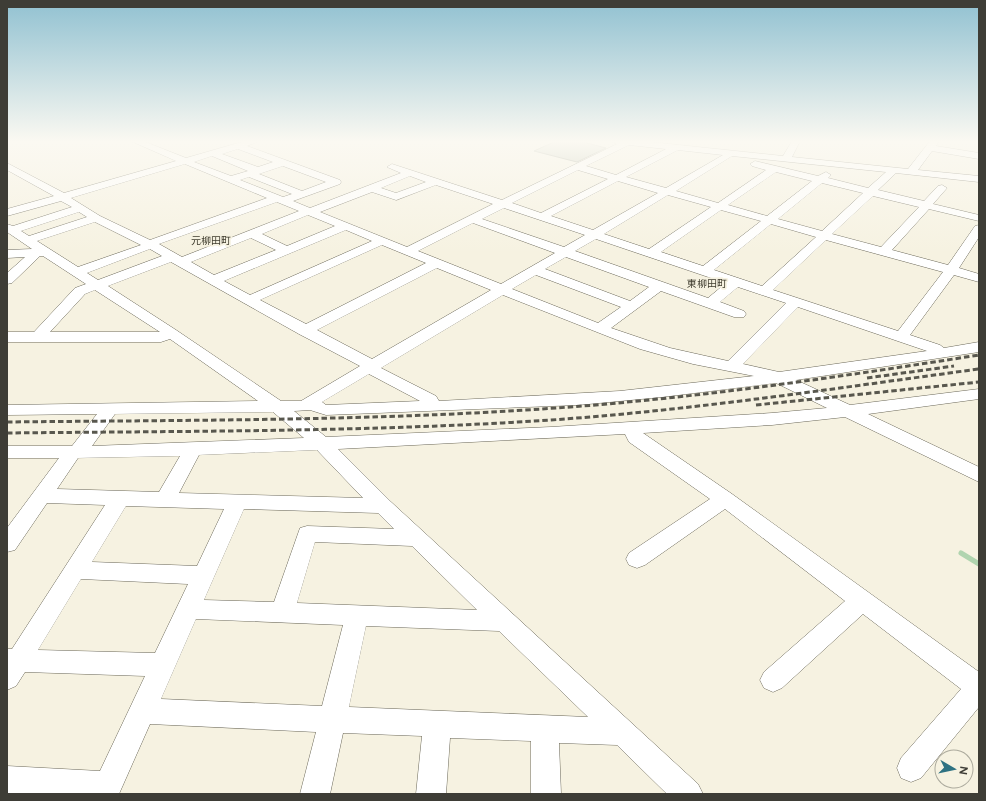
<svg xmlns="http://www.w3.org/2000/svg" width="986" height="801" font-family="Figtree,'Noto Sans JP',sans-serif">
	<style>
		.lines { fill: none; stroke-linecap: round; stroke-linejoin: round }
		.stream { stroke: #b0d4af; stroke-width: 5 }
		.building { fill: #c3c8b7; stroke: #8d9282 }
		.minor-casing { stroke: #6c695a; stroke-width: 1 }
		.minor { fill: #fff; fill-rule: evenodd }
		.rail { stroke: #58574e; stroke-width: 3; stroke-dasharray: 5.5 3; stroke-linecap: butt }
		.labels { text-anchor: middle; stroke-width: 3.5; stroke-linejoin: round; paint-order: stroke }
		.far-neighbourhood-label { font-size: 10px; fill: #3f3c2e; stroke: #f6f2e1 }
	</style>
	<rect width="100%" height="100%" fill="#f6f2e1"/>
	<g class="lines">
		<path class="stream" d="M 961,553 L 979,564"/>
	</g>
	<path class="building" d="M 556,141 L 579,141 L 606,148 L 577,162 L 534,151 Z"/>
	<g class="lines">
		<g class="minor-casing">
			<path id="minor" d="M 131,141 L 143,141 L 186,158 L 245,141 L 259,141 L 247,146 L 340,180 L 341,182 L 340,184 L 293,201 L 310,208 L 401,173 L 387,167 L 392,164 L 502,200 L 617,144 L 611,141 L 641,141 L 783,156 L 792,141 L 800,141 L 792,157 L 908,169 L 930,141 L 939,141 L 936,146 L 979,153 L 979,159 L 932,151 L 918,170 L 979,176 L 979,182 L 896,173 L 878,190 L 924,201 L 938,186 L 942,185 L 947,188 L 933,204 L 979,215 L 979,221 L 929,209 L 892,250 L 948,265 L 975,226 L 979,225 L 979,237 L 959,268 L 979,274 L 979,282 L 954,275 L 910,335 L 940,345 L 944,348 L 979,342 L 979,352 L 796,380 L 850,405 L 979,389 L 979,399 L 868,414 L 979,467 L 979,482 L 845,417 L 772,425 L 643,433 L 732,494 L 979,672 L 979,707 L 921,778 L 911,782 L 901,778 L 897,768 L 901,758 L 961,689 L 863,614 L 782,688 L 773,692 L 764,688 L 760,680 L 764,672 L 845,601 L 725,509 L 645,565 L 637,568 L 629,565 L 626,559 L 629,553 L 710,499 L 629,442 L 625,434 L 338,449 L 390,501 L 698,784 L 703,794 L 667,794 L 617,745 L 559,743 L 561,794 L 531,794 L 531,741 L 450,738 L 446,794 L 416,794 L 422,736 L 343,733 L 330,794 L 300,794 L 316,732 L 150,724 L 119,794 L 7,794 L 7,766 L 100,771 L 145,676 L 25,672 L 16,686 L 7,690 L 7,649 L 12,649 L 105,505 L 47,503 L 15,550 L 7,552 L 7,528 L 59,458 L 7,458 L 7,446 L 72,446 L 97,414 L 7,415 L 7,405 L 258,401 L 170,339 L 161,342 L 7,342 L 7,332 L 34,332 L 75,288 L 86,284 L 43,256 L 40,256 L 12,283 L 7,284 L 7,273 L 25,257 L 7,258 L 7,250 L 32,249 L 7,232 L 7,224 L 13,226 L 72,207 L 61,201 L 7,216 L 7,209 L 54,196 L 7,170 L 7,163 L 64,193 L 176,161 ZM 629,145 L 666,149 L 616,175 L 586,166 ZM 238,149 L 273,162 L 258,167 L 222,154 ZM 678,150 L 723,155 L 666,188 L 626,177 ZM 212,156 L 248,171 L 231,176 L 194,162 ZM 732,156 L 886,172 L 868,188 L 828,178 L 831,175 L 826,172 L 818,176 L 755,161 L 750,164 L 752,166 L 766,170 L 718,203 L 676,191 ZM 185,164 L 267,198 L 150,240 L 100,216 L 71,198 ZM 283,166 L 326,182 L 302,191 L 259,174 ZM 578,170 L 608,179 L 541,213 L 512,203 ZM 776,172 L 812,181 L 767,216 L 728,205 ZM 410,176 L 426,182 L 396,193 L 381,188 ZM 249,177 L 292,194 L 283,197 L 240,180 ZM 618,181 L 658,193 L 593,230 L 551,216 ZM 822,183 L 863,193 L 822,231 L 778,219 ZM 436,185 L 493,204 L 407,247 L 320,212 L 372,192 L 396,200 ZM 668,195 L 711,207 L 649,249 L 604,234 ZM 873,196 L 919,207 L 881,247 L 832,234 ZM 277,202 L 299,211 L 182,257 L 159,244 ZM 504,208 L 585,235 L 564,247 L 482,219 ZM 721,210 L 761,221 L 703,266 L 661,252 ZM 79,212 L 87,217 L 29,236 L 21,231 ZM 308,215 L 335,226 L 287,246 L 262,234 ZM 95,222 L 141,245 L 78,267 L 37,241 ZM 473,223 L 555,253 L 501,284 L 418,251 ZM 771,224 L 816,237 L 762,286 L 714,270 ZM 346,230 L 372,241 L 250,295 L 224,281 ZM 251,238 L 276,250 L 214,275 L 191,262 ZM 596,239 L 726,283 L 708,298 L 575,251 ZM 826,240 L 943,272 L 898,331 L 773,290 ZM 382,245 L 426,263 L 306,324 L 260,300 ZM 150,249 L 162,256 L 98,280 L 87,273 ZM 566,257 L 649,287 L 630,301 L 545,269 ZM 171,262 L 299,334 L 360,366 L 301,401 L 281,401 L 176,330 L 108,286 ZM 437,268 L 491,290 L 372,359 L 317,330 ZM 536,275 L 621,307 L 598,323 L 512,289 ZM 738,287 L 786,303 L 728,361 L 670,348 L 611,328 L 661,291 L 734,317 L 744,317 L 746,314 L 744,311 L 720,302 ZM 95,290 L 160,332 L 50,332 L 85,294 ZM 503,295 L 640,349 L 693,364 L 754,376 L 620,391 L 439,401 L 436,396 L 381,368 ZM 798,307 L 927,351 L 779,372 L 743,364 ZM 369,374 L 420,401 L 326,405 L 322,402 ZM 776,383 L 827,408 L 772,413 L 551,427 L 326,437 L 294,411 L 310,410 L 326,415 L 578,405 L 662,397 ZM 273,412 L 304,438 L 92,446 L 115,414 ZM 317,450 L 363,498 L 179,493 L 199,455 ZM 180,456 L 159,492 L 57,489 L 78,458 ZM 126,506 L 224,509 L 197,566 L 92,562 ZM 244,509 L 378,513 L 394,529 L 307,526 L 300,528 L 274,602 L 204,600 ZM 315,542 L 412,546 L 477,610 L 297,603 ZM 81,579 L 188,584 L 155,653 L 38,650 ZM 196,619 L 343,625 L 322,706 L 161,699 ZM 366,626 L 499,631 L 588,717 L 349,707 Z"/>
		</g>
		<use href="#minor" class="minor"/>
		<path class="rail" d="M 867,378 L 954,366
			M 756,405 L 979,382
			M 7,422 C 190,420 373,421 556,408 C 698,398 838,377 979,355
			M 7,433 C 188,431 370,432 551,420 C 694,410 837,388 979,369"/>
	</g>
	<linearGradient id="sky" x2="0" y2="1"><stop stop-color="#91c1d1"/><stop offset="0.56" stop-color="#fbf9f2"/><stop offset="1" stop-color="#fbf9f2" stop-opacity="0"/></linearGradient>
	<rect width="986" height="253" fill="url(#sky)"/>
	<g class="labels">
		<g class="far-neighbourhood-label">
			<text x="211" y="244">元柳田町</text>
			<text x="707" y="287">東柳田町</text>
		</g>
	</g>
	<rect width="986" height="801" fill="none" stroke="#3e3d36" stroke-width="16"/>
	<g transform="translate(954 769) rotate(99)"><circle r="19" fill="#f6f2e1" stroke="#acaa9d"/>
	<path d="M0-3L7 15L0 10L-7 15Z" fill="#2e7282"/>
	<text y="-6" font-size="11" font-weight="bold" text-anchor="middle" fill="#3e3d36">N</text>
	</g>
</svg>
